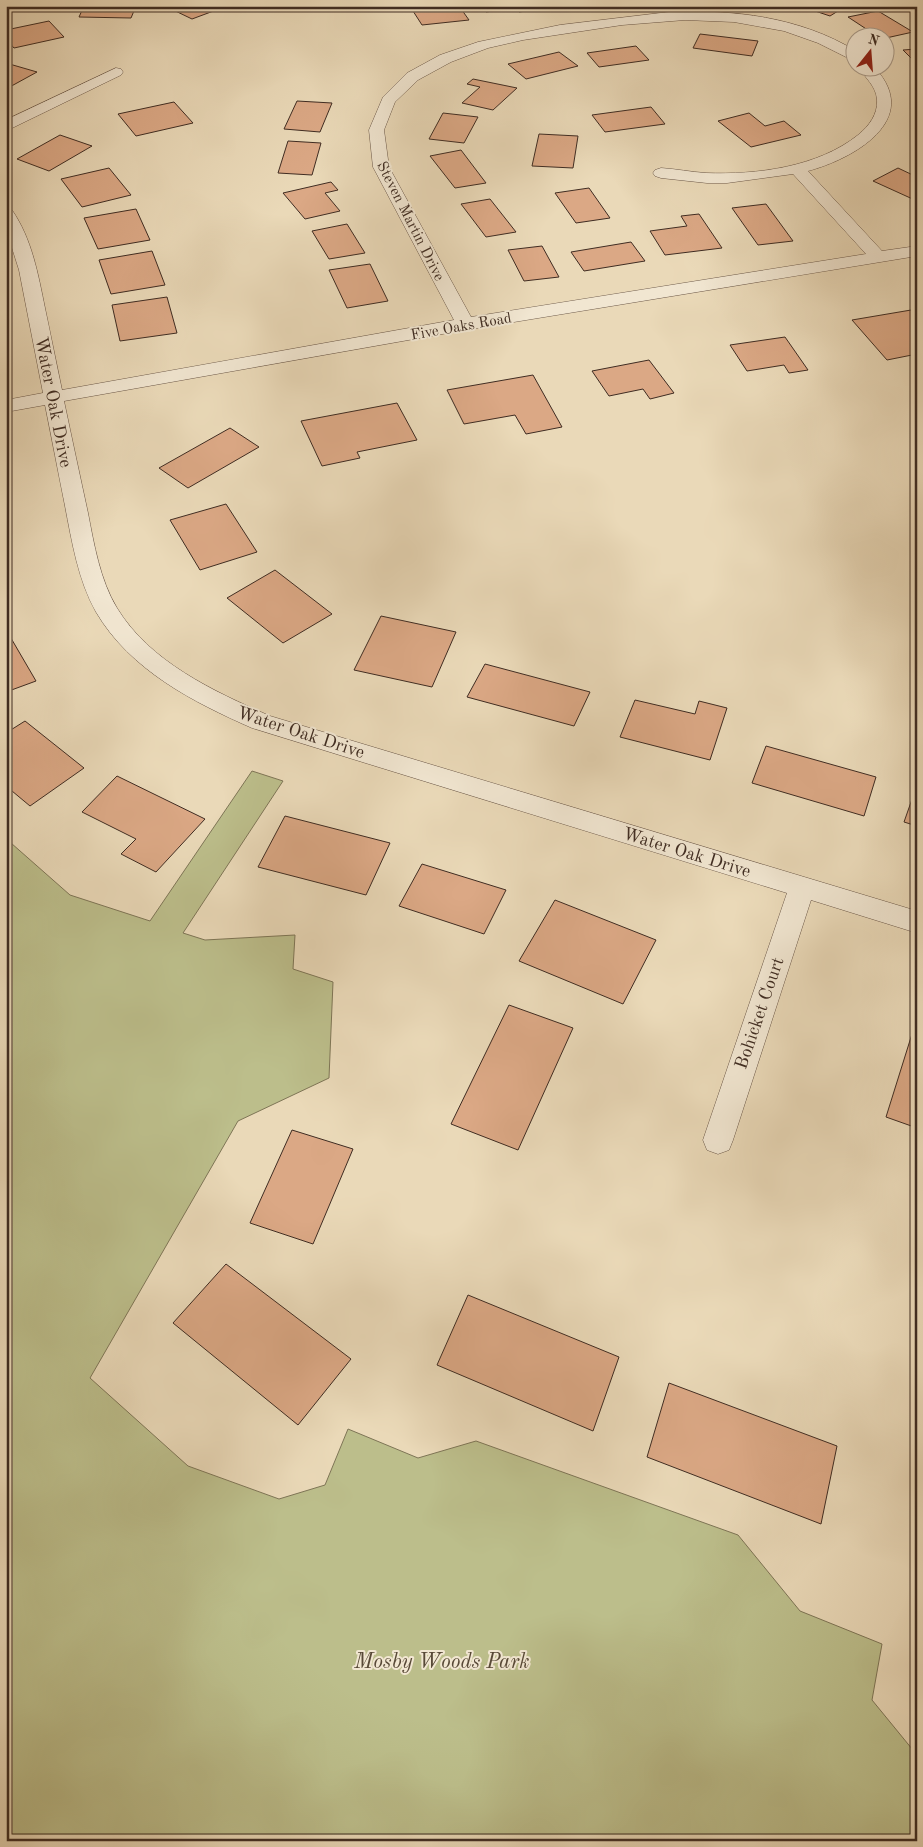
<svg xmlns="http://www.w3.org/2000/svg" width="923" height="1847" font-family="'Old Standard TT',serif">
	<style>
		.green { fill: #bcbe8b; stroke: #7e7556 }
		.building { fill: #dba885; stroke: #3f2c22 }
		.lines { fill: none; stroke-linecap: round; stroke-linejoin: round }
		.street-casing { stroke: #6a5748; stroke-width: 1 }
		.street { fill: #f1e6d1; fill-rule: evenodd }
		.labels { text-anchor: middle; stroke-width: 4; stroke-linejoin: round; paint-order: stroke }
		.far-street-label { font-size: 15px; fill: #3f2c22; stroke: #f1e6d1 }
		.street-label { font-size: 18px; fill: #3f2c22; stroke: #f1e6d1 }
		.near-park-label { font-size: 21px; font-style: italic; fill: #584937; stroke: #f1e6d1 }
	</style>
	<rect width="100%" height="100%" fill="#ead9b8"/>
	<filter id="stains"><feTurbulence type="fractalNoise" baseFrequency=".004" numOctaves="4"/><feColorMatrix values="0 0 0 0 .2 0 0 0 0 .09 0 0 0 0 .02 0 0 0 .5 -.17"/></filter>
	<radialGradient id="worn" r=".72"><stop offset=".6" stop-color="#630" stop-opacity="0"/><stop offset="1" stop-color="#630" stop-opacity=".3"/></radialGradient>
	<path class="green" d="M 252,771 L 283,781 L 183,933 L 205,940 L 295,935 L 293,969 L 333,982 L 329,1078 L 238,1121 L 90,1378 L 188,1466 L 279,1499 L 325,1485 L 348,1429 L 418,1458 L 476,1441 L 738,1535 L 800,1611 L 882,1644 L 872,1700 L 917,1755 L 917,1841 L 6,1841 L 6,843 L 11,843 L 70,895 L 150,921 Z"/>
	<path class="building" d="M 84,6 L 136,6 L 131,18 L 79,17 Z
		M 165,6 L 227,6 L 192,19 Z
		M 459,6 L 469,20 L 422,25 L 413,11 Z
		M 480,6 L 530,6 L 534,10 L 519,12 L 515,8 L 486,12 Z
		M 800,6 L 846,6 L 830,16 Z
		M 878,11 L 913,32 L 886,38 L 880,38 L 848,17 Z
		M 49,21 L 64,37 L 14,48 L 6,39 L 6,30 Z
		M 700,34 L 758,41 L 752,56 L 693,48 Z
		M 636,46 L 649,60 L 599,67 L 587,53 Z
		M 917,49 L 917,57 L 911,58 L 903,50 Z
		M 559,52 L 578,66 L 526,79 L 508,64 Z
		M 6,63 L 37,72 L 6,89 Z
		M 473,79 L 517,88 L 493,110 L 462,103 L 480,87 L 467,84 Z
		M 297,101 L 332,103 L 320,132 L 284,129 Z
		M 174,102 L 193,123 L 136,136 L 118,114 Z
		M 651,107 L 665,124 L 605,132 L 592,115 Z
		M 443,113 L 478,117 L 464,143 L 429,139 Z
		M 749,113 L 765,126 L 784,121 L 801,135 L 751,147 L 718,121 Z
		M 539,134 L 578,136 L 573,168 L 532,166 Z
		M 60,135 L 92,146 L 49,171 L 17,159 Z
		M 288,141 L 321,143 L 312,175 L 278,173 Z
		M 461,150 L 486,183 L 455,188 L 430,156 Z
		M 109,168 L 131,195 L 82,207 L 61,179 Z
		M 898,168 L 917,177 L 917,201 L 873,181 Z
		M 331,182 L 338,190 L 325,193 L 340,211 L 305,219 L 283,193 Z
		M 589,188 L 610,218 L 576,223 L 555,193 Z
		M 490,199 L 516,232 L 486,237 L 461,204 Z
		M 766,204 L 793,241 L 758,245 L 732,208 Z
		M 136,209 L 150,240 L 98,249 L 84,218 Z
		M 699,214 L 722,248 L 665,255 L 650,231 L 687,226 L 681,216 Z
		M 347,224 L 365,253 L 329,259 L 312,231 Z
		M 631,242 L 645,261 L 584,271 L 571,252 Z
		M 542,246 L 559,277 L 524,281 L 508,250 Z
		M 152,251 L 165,285 L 111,294 L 99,260 Z
		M 370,264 L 388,301 L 347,308 L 329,270 Z
		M 167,297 L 177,333 L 120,341 L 112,305 Z
		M 917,309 L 917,354 L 887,360 L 852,320 Z
		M 785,337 L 808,370 L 789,373 L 784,365 L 747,371 L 730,345 Z
		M 649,360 L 674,393 L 650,399 L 643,389 L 609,396 L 592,371 Z
		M 533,375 L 562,427 L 526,434 L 515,415 L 464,424 L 447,390 Z
		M 397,403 L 417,440 L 357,452 L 360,458 L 322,466 L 301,421 Z
		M 230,428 L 259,447 L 188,488 L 159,468 Z
		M 226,504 L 257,552 L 200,570 L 170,520 Z
		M 275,570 L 332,614 L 283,643 L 227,598 Z
		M 381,616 L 456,632 L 432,687 L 354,670 Z
		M 8,633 L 36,681 L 6,692 L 6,634 Z
		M 485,664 L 590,692 L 574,726 L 467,697 Z
		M 635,700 L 695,714 L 699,701 L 727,708 L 710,760 L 620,737 Z
		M 25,721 L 84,768 L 30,806 L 6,786 L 6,733 Z
		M 766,746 L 876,777 L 864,816 L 752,783 Z
		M 117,776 L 205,819 L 156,872 L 121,854 L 136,839 L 82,812 Z
		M 917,785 L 917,826 L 904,822 Z
		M 285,816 L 390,843 L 366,895 L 258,867 Z
		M 422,864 L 506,890 L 484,934 L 399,906 Z
		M 555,900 L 656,940 L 623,1004 L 519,961 Z
		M 509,1005 L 573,1028 L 518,1150 L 451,1124 Z
		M 917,1018 L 917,1128 L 886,1117 Z
		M 292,1130 L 353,1149 L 313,1244 L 250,1223 Z
		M 226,1264 L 351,1359 L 298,1425 L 173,1323 Z
		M 468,1295 L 619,1357 L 593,1431 L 437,1365 Z
		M 669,1383 L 837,1446 L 821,1524 L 647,1457 Z"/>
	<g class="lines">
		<g class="street-casing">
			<path id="street" d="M 669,12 C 733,9 800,17 856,51 L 856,62 L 818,43 L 784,31 L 734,22 L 685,20 L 622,25 L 523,40 L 488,48 L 451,62 L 418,80 L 395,102 L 384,130 L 389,167 L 471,317 L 866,254 L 793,174 L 727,183 L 707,183 L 661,178 L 655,176 L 653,173 L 655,170 L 661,168 C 676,169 691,172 706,173 C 757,175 818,167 858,135 C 869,126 878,114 877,100 C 876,85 865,79 860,68 L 875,68 C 923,120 853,159 808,171 L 882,251 L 917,246 L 917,256 L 465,330 L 64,401 C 72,439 80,476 88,513 C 94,544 100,580 117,608 C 150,662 213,691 270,716 L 917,911 L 917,933 L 811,900 L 733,1140 L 729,1150 L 718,1154 L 707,1150 L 703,1140 L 787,893 L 252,728 C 193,702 130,670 96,612 C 78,580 72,542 65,506 C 58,472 52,439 45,405 L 6,412 L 6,400 L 43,393 L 19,270 L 6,229 L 6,209 L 12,210 C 32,239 38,274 45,308 C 51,335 56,363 62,390 L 454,320 L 373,167 L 369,130 L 383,97 L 407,73 L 440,55 L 478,42 L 560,25 Z
				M 116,68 L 121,69 L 123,72 L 121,75 L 6,131 L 6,120 Z"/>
		</g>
		<use href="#street" class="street"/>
	</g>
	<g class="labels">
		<g class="far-street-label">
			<text transform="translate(411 221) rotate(63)" y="5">Steven Martin Drive</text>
			<text transform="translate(461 326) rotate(-10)" y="5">Five Oaks Road</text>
		</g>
		<g class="street-label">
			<text transform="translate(54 402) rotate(79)" y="6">Water Oak Drive</text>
			<text transform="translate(301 732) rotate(18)" y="6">Water Oak Drive</text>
			<text transform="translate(687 852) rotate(17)" y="6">Water Oak Drive</text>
			<text transform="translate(759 1013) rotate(-71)" y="6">Bohicket Court</text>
		</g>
		<g class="near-park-label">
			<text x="442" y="1668">Mosby Woods Park</text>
		</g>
	</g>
	<rect width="923" height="1847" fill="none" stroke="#ead9b8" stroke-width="25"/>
	<rect x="8" y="8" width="908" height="1832" fill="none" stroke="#3f2c22" stroke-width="2.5"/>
	<rect x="12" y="12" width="898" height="1822" fill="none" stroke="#3f2c22"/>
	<g transform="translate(870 52) rotate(17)"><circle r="24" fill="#f1e6d1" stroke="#aa9c8b"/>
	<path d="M0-4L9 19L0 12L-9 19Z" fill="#8f2418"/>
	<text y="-8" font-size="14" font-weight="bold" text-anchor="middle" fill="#3f2c22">N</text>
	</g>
	<rect width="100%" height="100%" filter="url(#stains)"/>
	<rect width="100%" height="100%" fill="url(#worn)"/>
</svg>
